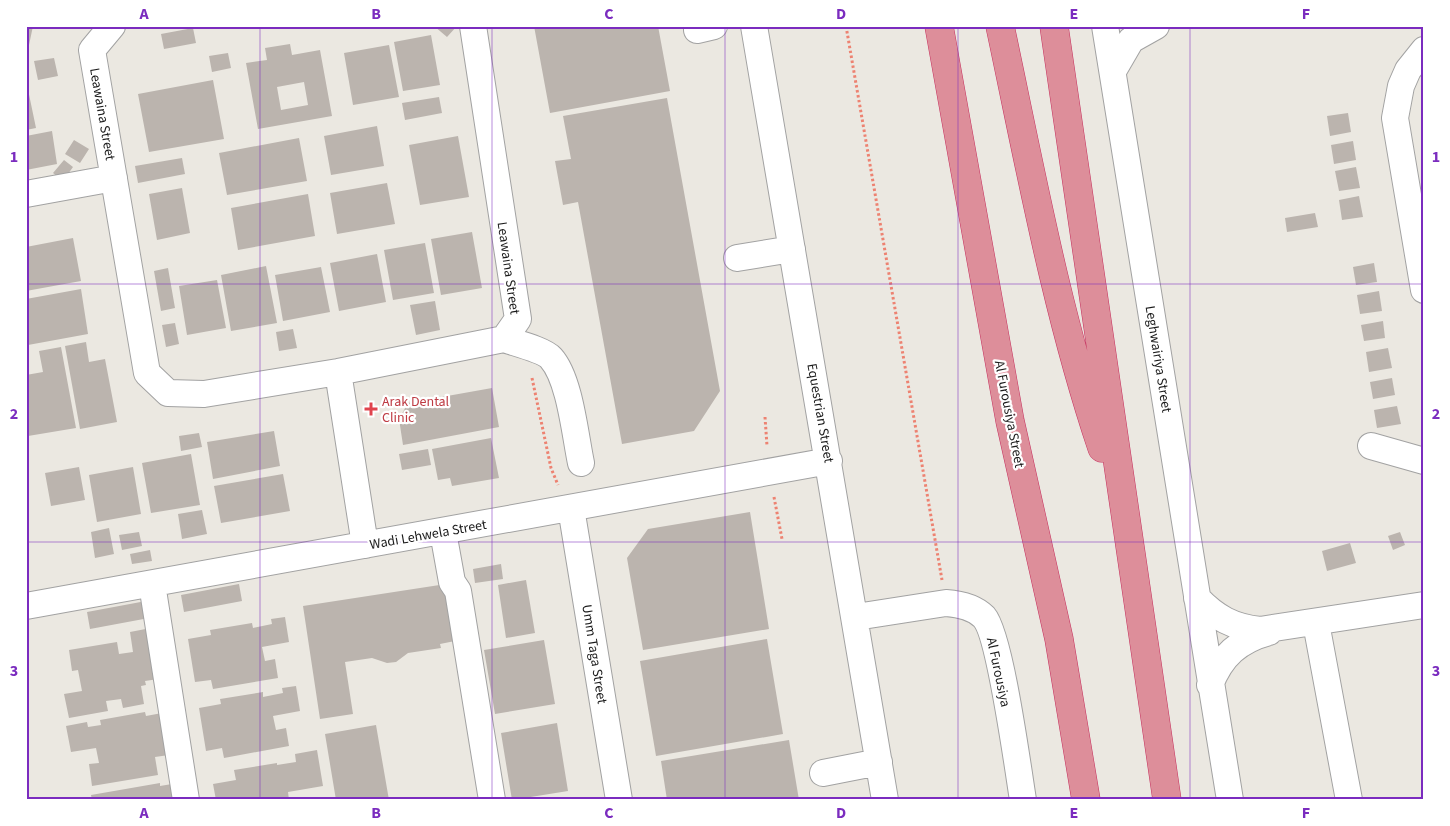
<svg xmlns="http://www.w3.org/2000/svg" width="1450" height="826" font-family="'Source Sans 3',sans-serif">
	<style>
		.building { fill: #bbb4ae; fill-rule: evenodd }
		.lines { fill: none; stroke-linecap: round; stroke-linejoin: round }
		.minor-casing { stroke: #a2a2a2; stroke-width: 28 }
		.highway-casing { stroke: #c5325f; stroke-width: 29 }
		.path { stroke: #ed8271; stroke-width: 3; stroke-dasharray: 2.5 2.5; stroke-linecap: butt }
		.minor { stroke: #fff; stroke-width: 26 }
		.highway { stroke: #dd8e9a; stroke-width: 28 }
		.grid { fill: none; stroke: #7b2cbf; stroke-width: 1; stroke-opacity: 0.55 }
		.health-dot { fill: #e0444e; stroke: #fff; stroke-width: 2 }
		.labels { text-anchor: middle; stroke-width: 4.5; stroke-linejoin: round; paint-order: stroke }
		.street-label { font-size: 14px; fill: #1b1b1b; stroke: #fff }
		.health-label { font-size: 14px; fill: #be3a42; stroke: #fff; text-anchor: start }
		.neatline { fill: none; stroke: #7b2cbf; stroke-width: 2 }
		.grid-label { font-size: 16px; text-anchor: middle; font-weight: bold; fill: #7b2cbf }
	</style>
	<rect width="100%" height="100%" fill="#ebe8e1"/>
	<path class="building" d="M 26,26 L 33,26 L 29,45 L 26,44 Z
		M 434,26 L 457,26 L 447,37 Z
		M 534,26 L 658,26 L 670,91 L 550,113 Z
		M 193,28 L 196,43 L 164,49 L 161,34 Z
		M 431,35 L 440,85 L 403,91 L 394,42 Z
		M 290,44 L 292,55 L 320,50 L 332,116 L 258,129 L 246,63 L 267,60 L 265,48 ZM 304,82 L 308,105 L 281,110 L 277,87 Z
		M 389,45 L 399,97 L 353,105 L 344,53 Z
		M 228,53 L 231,68 L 212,72 L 209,56 Z
		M 54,58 L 58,76 L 38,80 L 34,61 Z
		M 26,80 L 36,128 L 26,130 Z
		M 213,80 L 224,139 L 149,152 L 138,94 Z
		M 439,97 L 442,113 L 405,120 L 402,103 Z
		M 667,98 L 720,391 L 694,431 L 622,444 L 578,202 L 563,205 L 555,161 L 571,159 L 563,116 Z
		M 1348,113 L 1351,132 L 1330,136 L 1327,116 Z
		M 377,126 L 384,166 L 331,175 L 324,136 Z
		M 52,131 L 57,164 L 26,170 L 26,136 Z
		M 458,136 L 469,197 L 420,205 L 409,145 Z
		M 299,138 L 307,181 L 227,195 L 219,153 Z
		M 74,140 L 89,149 L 80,163 L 65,154 Z
		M 1353,141 L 1356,160 L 1334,164 L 1331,145 Z
		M 182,158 L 185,174 L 138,183 L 135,166 Z
		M 64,160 L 73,167 L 63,181 L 53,173 Z
		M 1356,167 L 1360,188 L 1339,191 L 1335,171 Z
		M 387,183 L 395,224 L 337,234 L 330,193 Z
		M 182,188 L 190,233 L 157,240 L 149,194 Z
		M 308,194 L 315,236 L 238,250 L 231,208 Z
		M 1359,196 L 1363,217 L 1342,220 L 1339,200 Z
		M 1315,213 L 1318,227 L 1287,232 L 1285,218 Z
		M 472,232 L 482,288 L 441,295 L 431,239 Z
		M 73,238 L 81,281 L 26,291 L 26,247 Z
		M 425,243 L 434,293 L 393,300 L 384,250 Z
		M 377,254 L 386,302 L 339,311 L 330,263 Z
		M 1374,263 L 1377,282 L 1356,285 L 1353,267 Z
		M 266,266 L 277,323 L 231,331 L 221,275 Z
		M 321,267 L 330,312 L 283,321 L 275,275 Z
		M 168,268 L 175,308 L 161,311 L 154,271 Z
		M 217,280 L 226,328 L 187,335 L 179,286 Z
		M 81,289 L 88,334 L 28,345 L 26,299 Z
		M 1379,291 L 1382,311 L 1360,314 L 1357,295 Z
		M 435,301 L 440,330 L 416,335 L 410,305 Z
		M 1383,321 L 1385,338 L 1364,341 L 1361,325 Z
		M 175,323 L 179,344 L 166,347 L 162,325 Z
		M 293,329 L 297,348 L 279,351 L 276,332 Z
		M 86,342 L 89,362 L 105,359 L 117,422 L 80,429 L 65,346 Z
		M 61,347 L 76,428 L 28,436 L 26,424 L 26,375 L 43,372 L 39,351 Z
		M 1388,348 L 1392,368 L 1369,372 L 1366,352 Z
		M 1392,378 L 1395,395 L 1373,399 L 1370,382 Z
		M 492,388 L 499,427 L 403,445 L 399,419 L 408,403 Z
		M 1397,406 L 1401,424 L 1377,428 L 1374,410 Z
		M 274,431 L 280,466 L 213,479 L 207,442 Z
		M 199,433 L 202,447 L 181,451 L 179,436 Z
		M 491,438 L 499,478 L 452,486 L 450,478 L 438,480 L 432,449 Z
		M 428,449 L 431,465 L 402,470 L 399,454 Z
		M 191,454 L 200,505 L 151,513 L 142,463 Z
		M 79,467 L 85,500 L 51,506 L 45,473 Z
		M 133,467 L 141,514 L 97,522 L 89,475 Z
		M 283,474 L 290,511 L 221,523 L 214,486 Z
		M 202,510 L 207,534 L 182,539 L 178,514 Z
		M 750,512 L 769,629 L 643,650 L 627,558 L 648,529 Z
		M 109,528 L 114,554 L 95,558 L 91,532 Z
		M 139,532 L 142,546 L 122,550 L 119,535 Z
		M 1400,532 L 1405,545 L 1393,550 L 1388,536 Z
		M 1350,543 L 1356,563 L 1327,571 L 1322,551 Z
		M 150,550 L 152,561 L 132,564 L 130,554 Z
		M 501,564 L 503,579 L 475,583 L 473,569 Z
		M 526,580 L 535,633 L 506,638 L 498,585 Z
		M 239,584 L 242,601 L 184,612 L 181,595 Z
		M 446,584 L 455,641 L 440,644 L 441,648 L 408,653 L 396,662 L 387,663 L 372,658 L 345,662 L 353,714 L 320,719 L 303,606 Z
		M 146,601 L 149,618 L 90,629 L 87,612 Z
		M 285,617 L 289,642 L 262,647 L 265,661 L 275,659 L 278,678 L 213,689 L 211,680 L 195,682 L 188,639 L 211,635 L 210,630 L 252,623 L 253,628 L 272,624 L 271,619 Z
		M 156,627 L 165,678 L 145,681 L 146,685 L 141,686 L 144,704 L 123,708 L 121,699 L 106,701 L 108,711 L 69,718 L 64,694 L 82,691 L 78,670 L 72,671 L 69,650 L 117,642 L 119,654 L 133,652 L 130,632 Z
		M 767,639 L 783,734 L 656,756 L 640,661 Z
		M 544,640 L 555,704 L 495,714 L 484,650 Z
		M 296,686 L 300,711 L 273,716 L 276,730 L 286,728 L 289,746 L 224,758 L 222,748 L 206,751 L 199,708 L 221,704 L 220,699 L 263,692 L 263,697 L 283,693 L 282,688 Z
		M 145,712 L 146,716 L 162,713 L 169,755 L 155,757 L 158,775 L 92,786 L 89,764 L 99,763 L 96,748 L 71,752 L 66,726 L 87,722 L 88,727 L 101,725 L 100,720 Z
		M 557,723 L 568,791 L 512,800 L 501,733 Z
		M 376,725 L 389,800 L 336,800 L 325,734 Z
		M 789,740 L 799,800 L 667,800 L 661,761 Z
		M 317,750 L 323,786 L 288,792 L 289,800 L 216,800 L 213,784 L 236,780 L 234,770 L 277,763 L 277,765 L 296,762 L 295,754 Z
		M 160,783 L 160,786 L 172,784 L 175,800 L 92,800 L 91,795 Z"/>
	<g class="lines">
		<g class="minor-casing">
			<path id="minor" d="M 112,26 L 92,50 L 147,373 L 168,393 L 204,394 L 338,372 L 504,339 L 518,319 L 473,26
				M 754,26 L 885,800
				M 1105,26 L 1230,800
				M 697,30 L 714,26
				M 1424,50 L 1408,70 L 1401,86 L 1395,118 L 1424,290
				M 1113,71 L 1131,40 L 1156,26
				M 26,194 L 114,178
				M 737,258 L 792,249
				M 504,339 C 515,343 544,350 551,358 C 570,379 575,435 581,463
				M 338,372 L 365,545
				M 1371,446 L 1424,461
				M 571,508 L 619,800
				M 443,532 L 452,582 L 458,591 L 492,800
				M 152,584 L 186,800
				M 1197,598 C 1216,618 1233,627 1260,630 L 1424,605
				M 26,606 L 829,461
				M 856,617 L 946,603 C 960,604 974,607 984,617 C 1000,635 1018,769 1023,800
				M 1316,623 L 1349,800
				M 1210,685 C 1221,656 1239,640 1269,632
				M 823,773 L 879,762"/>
		</g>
		<g class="highway-casing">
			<path id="highway" d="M 939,26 L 1010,421 L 1059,639 L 1086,800
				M 1000,26 C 1030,167 1056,311 1102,448
				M 1054,26 L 1167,800"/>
		</g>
		<path class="path" d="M 846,26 L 942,580
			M 532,378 L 551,468 L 558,485
			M 765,417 L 767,446
			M 774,497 L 782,539"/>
		<use href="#minor" class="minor"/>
		<use href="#highway" class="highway"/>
	</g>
	<path class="grid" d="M 260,26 L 260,800M 492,26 L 492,800M 725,26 L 725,800M 958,26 L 958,800M 1190,26 L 1190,800M 26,284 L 1424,284M 26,542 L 1424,542"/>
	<path class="health-dot" d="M368.5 401.5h5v5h5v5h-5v5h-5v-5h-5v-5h5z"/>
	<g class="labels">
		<g class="street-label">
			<text transform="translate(103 114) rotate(80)" y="5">Leawaina Street</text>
			<text transform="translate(509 268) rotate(82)" y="5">Leawaina Street</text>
			<text transform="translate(1159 359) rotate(81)" y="5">Leghwairiya Street</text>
			<text transform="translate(821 413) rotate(80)" y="5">Equestrian Street</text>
			<text transform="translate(1010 414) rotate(79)" y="5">Al Furousiya Street</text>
			<text transform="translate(428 534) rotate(-10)" y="5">Wadi Lehwela Street</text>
			<text transform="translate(595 654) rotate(81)" y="5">Umm Taga Street</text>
			<text transform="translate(999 672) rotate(78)" y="5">Al Furousiya</text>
		</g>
		<g class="health-label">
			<text x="382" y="406">Arak Dental<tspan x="382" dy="16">Clinic</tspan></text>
		</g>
	</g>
	<rect width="1450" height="826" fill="none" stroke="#ffffff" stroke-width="55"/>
	<rect x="28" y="28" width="1394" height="770" class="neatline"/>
	<g class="grid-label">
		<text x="144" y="19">A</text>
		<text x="376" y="19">B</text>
		<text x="609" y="19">C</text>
		<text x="841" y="19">D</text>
		<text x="1074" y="19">E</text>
		<text x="1306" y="19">F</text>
		<text x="14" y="162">1</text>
		<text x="1436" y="162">1</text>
		<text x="14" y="419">2</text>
		<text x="1436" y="419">2</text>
		<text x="14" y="676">3</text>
		<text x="1436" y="676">3</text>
		<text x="144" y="818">A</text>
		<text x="376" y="818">B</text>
		<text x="609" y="818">C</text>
		<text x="841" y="818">D</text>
		<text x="1074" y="818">E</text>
		<text x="1306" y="818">F</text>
	</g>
</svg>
